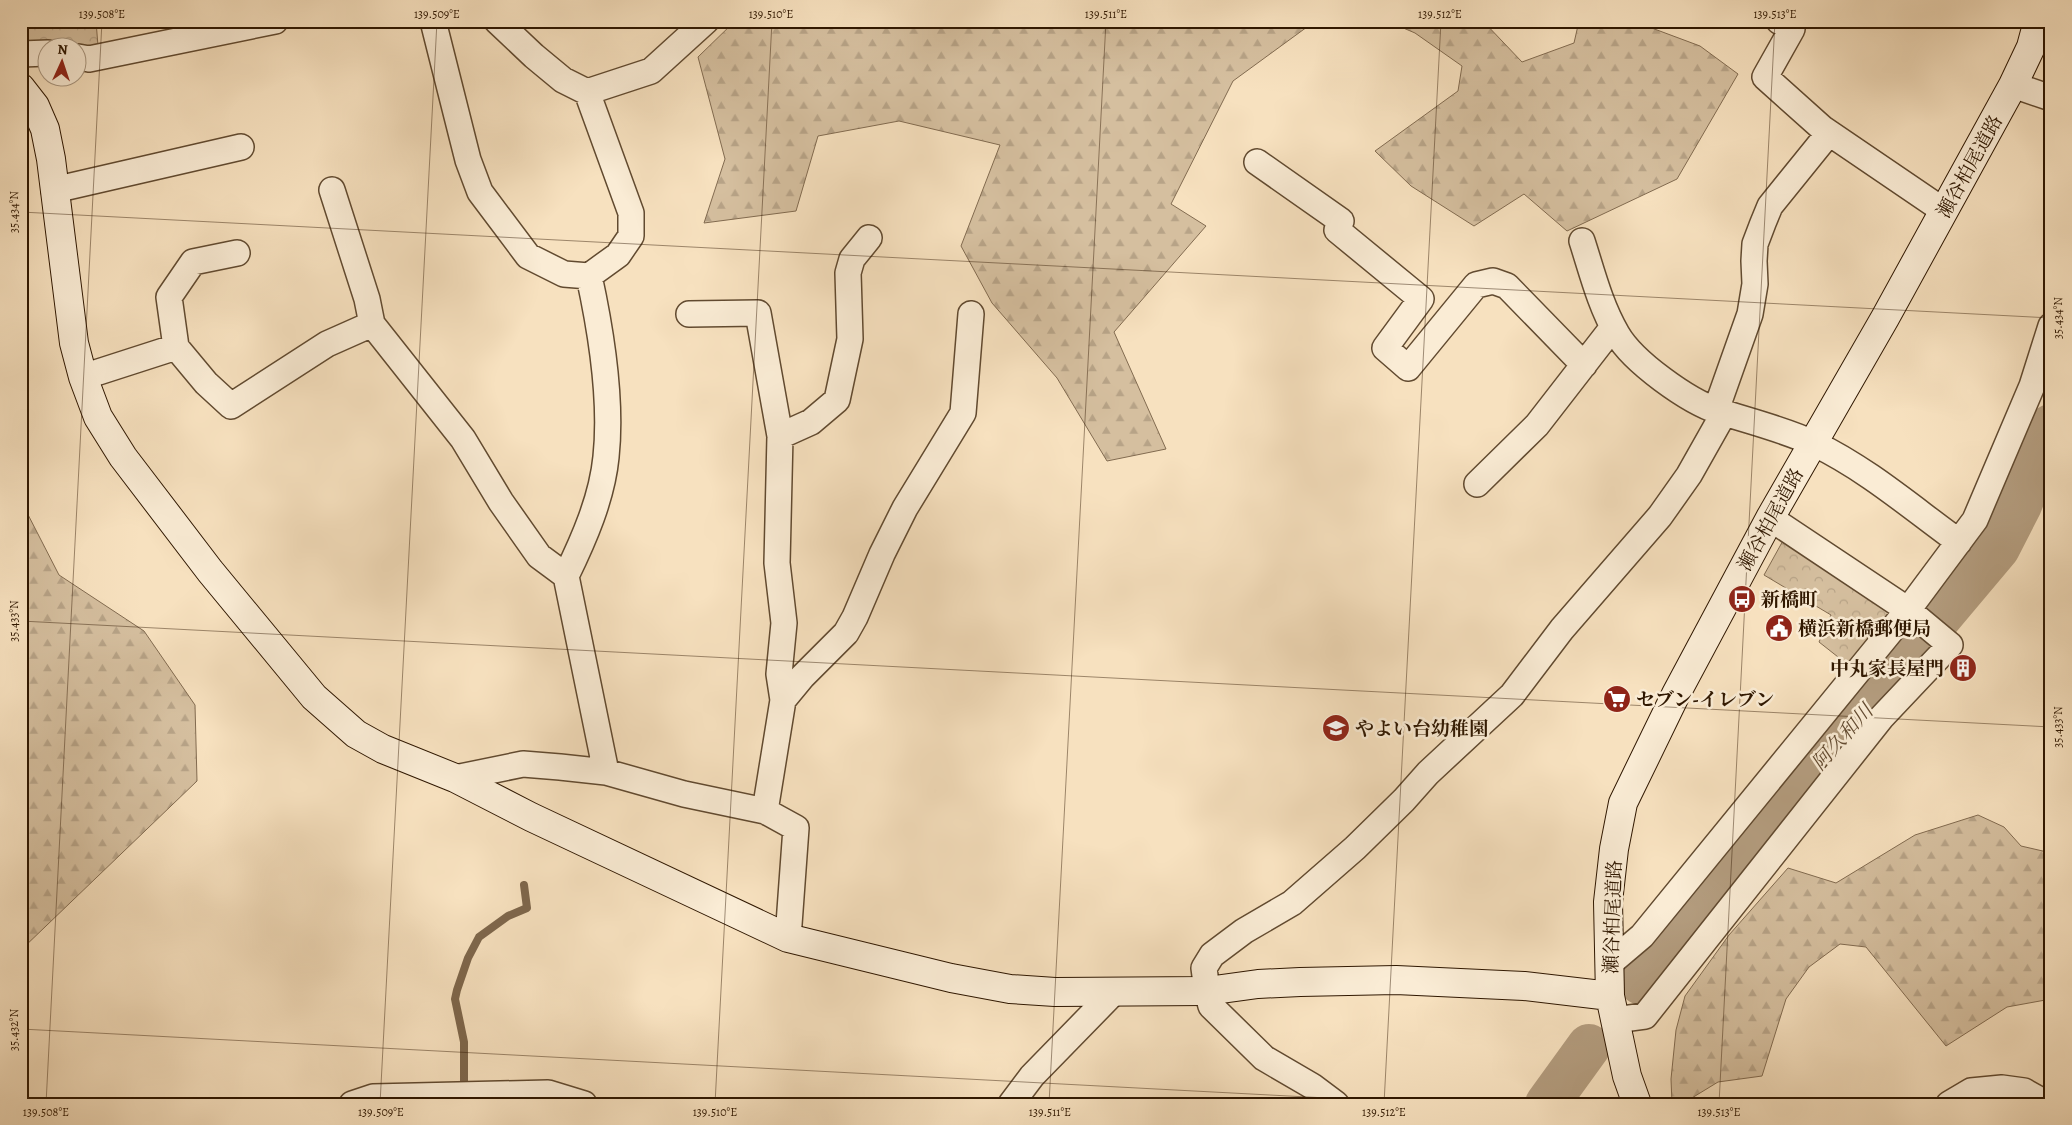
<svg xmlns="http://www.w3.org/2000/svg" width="2072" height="1125" font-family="Alegreya,'Noto Serif JP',serif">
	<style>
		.forest { fill: url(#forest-firs); stroke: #826b50 }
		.park { fill: url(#park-crowns); stroke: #826b50 }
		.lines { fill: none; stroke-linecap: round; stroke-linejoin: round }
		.stream { stroke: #7e674c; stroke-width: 8 }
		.river { stroke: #b39c7e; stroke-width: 44 }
		.street-casing { stroke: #614a30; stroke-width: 28 }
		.secondary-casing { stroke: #2f1700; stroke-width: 30 }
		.street { stroke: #faecd5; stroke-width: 25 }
		.secondary { stroke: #faecd5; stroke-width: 28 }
		.ticks { fill: none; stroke: #2f1700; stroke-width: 1; stroke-opacity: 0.45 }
		.labels { text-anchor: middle; stroke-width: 5; stroke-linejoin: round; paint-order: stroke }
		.street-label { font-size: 19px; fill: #2f1700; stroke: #faecd5 }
		.poi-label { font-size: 19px; font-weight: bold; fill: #2f1700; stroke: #faecd5; text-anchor: start }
		.water-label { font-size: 20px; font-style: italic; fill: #644c32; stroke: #faecd5 }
		.neatline { fill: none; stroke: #2f1700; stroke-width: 2 }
		.ticks-label { font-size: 12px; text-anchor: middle; fill: #2f1700 }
	</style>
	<defs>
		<pattern id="forest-firs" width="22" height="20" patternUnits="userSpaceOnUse" patternTransform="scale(1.25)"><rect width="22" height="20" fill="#d5bf9f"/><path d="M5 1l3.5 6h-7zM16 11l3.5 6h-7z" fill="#b7a387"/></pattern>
		<pattern id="park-crowns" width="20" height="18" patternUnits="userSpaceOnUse" patternTransform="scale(1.25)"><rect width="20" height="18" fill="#d5bf9f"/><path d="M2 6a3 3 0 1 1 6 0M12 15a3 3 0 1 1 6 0" fill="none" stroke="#b7a387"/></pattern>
	</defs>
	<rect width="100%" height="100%" fill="#f7e1bf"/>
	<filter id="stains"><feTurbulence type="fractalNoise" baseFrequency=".004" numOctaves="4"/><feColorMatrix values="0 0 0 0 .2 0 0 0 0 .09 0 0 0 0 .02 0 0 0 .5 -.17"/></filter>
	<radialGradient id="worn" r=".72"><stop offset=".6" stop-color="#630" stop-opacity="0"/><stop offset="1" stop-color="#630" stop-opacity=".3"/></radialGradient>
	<path class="forest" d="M 735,21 L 1311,21 L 1307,27 L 1233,81 L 1171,204 L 1206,226 L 1114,332 L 1166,449 L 1107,461 L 1057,378 L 992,303 L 961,246 L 1000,145 L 899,121 L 818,136 L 796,211 L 704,223 L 725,159 L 698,57 Z
		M 1387,21 L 1483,21 L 1522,62 L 1574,43 L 1579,21 L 1622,21 L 1641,24 L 1700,46 L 1738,74 L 1677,179 L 1567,231 L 1524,194 L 1474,226 L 1411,186 L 1375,151 L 1458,91 L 1462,66 L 1415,33 Z
		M 21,501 L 59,575 L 144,631 L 195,705 L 197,781 L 21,950 Z
		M 1978,815 L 2004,827 L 2021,846 L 2047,852 L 2051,848 L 2051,999 L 2007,1007 L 1946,1046 L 1866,947 L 1840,944 L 1809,967 L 1786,999 L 1762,1076 L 1718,1082 L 1682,1104 L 1672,1104 L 1671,1079 L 1676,1030 L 1685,996 L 1729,935 L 1788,868 L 1836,883 L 1915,835 Z"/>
	<path class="park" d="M 21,21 L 96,21 L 98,46 L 83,47 L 51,43 L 21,45 Z
		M 1785,537 L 1890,613 L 1852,668 L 1819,642 L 1831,615 L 1764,575 Z"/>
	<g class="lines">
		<path class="stream" d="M 464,1092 L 464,1042 L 455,999 L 457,990 L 468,958 L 479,937 L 508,916 L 527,908 L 524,885"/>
		<path class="river" d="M 1641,983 L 1724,884 L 1755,850 L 1809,773 L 1863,714 L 1940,617 L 1998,548 L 2020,505 L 2051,426
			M 1547,1104 L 1589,1046"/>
		<g class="street-casing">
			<path id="street" d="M 433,21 L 468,160 L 480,192 L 528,256 L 564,274 L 589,276 L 618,255 L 631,236 L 631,213 L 587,92 L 563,80 L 534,56 L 497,21
				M 1779,21 L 1792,29 L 1765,77 L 1822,128 L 1944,211
				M 21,54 L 48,53
				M 78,57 L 89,59 L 275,21
				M 2013,85 L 2051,98
				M 587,92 L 651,71 L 706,21
				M 1257,162 L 1341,221 L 1337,230 L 1421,299 L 1385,348 L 1408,368 L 1476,285 L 1493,281 L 1507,286 L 1584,365
				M 54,190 L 241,147
				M 332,190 L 367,299 L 372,324 L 463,439 L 501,502 L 539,556 L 566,576
				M 1582,241 C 1592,272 1600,305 1617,334 C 1633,362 1688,401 1718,411 C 1749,421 1786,430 1815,444 C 1867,469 1912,508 1959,542
				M 589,276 C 601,331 612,401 606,457 C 602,498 584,539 566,576 L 606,772
				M 689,314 L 758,313 L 780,436 L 777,563 L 784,623 L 779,674 L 783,700 L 765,811 L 796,828 L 788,938
				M 176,347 L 169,297 L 193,262 L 237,253
				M 83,377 L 176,347 L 206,383 L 231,406 L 327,344 L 372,324
				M 1716,410 L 1750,314 L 1755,284 L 1754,261 L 1755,244 L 1763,223 L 1770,206 L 1829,133
				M 780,436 L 811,422 L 837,400 L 850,339 L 848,273 L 852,259 L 869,238
				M 1477,484 L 1537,425 L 1613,327
				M 783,700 L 802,677 L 846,633 L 855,617 L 882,554 L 905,508 L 963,413 L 971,314
				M 455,778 L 523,764 L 560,767 L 606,772 L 684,794 L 765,811
				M 1609,964 L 1642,936 L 1908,610 L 1975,520 L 2032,386 L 2051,326
				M 1615,1020 L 1645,1016 L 1881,718 L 1950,645 L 1908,610 L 1770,518
				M 352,1104 L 373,1097 L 548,1093 L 584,1104
				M 1011,1104 L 1032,1076 L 1113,993
				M 1336,1104 L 1312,1086 L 1264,1058 L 1211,1006 L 1207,991 L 1204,968 L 1212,955 L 1244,931 L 1292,903 L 1355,848 L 1404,800 L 1428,773 L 1512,695 L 1562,629 L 1660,516 L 1689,475 L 1724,413
				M 1949,1104 L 1971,1091 L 2002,1088 L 2024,1091 L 2047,1104"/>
		</g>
		<g class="secondary-casing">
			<path id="secondary" d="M 21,88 L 35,106 L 45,129 L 51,159 L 74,343 L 83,377 L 98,417 L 123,457 L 210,571 L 314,697 L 356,734 L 383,749 L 455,778 L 531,817 L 788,938 L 951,978 L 1010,989 L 1055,992 L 1207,991 L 1258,984 L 1300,982 L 1396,980 L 1524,986 L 1610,996
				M 1637,1104 L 1627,1076 L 1610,996 L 1608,902 L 1614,849 L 1623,803 L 1676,694 L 1770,518 L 1885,318 L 2013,85 L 2031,47 L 2038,21"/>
		</g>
		<use href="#street" class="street"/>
		<use href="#secondary" class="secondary"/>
	</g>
	<path class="ticks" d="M 21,212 L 2051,318M 21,621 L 2051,727M 21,1029 L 1440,1104M 46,1104 L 102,21M 380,1104 L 437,21M 715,1104 L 772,21M 1049,1104 L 1106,21M 1384,1104 L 1441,21M 1719,1104 L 1775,21"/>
	<defs>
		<g id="bus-disc" transform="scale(1.4375)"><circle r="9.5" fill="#8f2418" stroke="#faecd5"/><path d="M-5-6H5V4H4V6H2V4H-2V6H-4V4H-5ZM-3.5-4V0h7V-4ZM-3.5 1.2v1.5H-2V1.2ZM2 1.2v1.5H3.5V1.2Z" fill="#fff"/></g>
		<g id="civic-disc" transform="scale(1.4375)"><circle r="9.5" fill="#8f2418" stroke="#faecd5"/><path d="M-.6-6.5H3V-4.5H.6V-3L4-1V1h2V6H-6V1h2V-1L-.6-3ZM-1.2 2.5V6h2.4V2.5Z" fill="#fff"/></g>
		<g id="building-disc" transform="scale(1.4375)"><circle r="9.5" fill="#8f2418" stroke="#faecd5"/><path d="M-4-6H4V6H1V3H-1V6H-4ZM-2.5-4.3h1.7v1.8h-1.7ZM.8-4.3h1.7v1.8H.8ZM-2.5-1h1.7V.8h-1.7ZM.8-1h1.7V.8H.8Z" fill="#fff"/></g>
		<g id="supermarket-disc" transform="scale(1.4375)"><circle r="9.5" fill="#8f2418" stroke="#faecd5"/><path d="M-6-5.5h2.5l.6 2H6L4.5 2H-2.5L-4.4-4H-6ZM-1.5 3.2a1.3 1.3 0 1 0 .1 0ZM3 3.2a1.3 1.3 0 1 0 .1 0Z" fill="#fff"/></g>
		<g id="school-disc" transform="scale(1.4375)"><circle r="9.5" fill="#8f2418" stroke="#faecd5"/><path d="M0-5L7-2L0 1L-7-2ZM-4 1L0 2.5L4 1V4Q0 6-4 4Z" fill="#fff"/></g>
	</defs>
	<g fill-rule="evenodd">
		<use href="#bus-disc" x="1742" y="599"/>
		<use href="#civic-disc" x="1779" y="628"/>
		<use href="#building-disc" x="1963" y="668"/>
		<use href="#supermarket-disc" x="1617" y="699"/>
		<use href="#school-disc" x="1336" y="728"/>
	</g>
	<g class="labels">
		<g class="street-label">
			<text transform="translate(1969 166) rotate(-61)" y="7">瀬谷柏尾道路</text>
			<text transform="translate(1770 519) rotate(-61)" y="7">瀬谷柏尾道路</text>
			<text transform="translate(1612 917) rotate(-88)" y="7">瀬谷柏尾道路</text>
		</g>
		<g class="poi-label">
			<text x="1761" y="606">新橋町</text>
			<text x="1798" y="635">横浜新橋郵便局</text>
			<text x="1944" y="675" text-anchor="end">中丸家長屋門</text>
			<text x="1636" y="706">セブン-イレブン</text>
			<text x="1355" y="735">やよい台幼稚園</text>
		</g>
		<g class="water-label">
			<text transform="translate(1842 737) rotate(-48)" y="7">阿久和川</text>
		</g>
	</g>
	<rect width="2072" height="1125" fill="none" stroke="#f7e1bf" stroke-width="55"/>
	<g transform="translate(62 62) rotate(3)"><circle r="24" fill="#faecd5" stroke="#a99780"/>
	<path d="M0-4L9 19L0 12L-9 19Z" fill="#8f2418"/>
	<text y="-8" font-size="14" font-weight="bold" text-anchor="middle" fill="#2f1700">N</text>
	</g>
	<rect x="28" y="28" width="2016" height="1070" class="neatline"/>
	<g class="ticks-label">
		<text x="102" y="18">139.508°E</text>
		<text x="437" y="18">139.509°E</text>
		<text x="771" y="18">139.510°E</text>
		<text x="1106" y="18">139.511°E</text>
		<text x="1440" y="18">139.512°E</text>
		<text x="1775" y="18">139.513°E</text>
		<text transform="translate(14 212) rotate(-90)" y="4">35.434°N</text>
		<text transform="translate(2058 318) rotate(-90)" y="4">35.434°N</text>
		<text transform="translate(14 621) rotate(-90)" y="4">35.433°N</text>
		<text transform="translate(2058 727) rotate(-90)" y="4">35.433°N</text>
		<text transform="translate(14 1030) rotate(-90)" y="4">35.432°N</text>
		<text x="46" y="1116">139.508°E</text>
		<text x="381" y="1116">139.509°E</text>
		<text x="715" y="1116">139.510°E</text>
		<text x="1050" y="1116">139.511°E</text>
		<text x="1384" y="1116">139.512°E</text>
		<text x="1719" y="1116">139.513°E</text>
	</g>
	<rect width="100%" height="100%" filter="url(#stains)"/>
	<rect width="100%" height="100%" fill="url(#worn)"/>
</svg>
